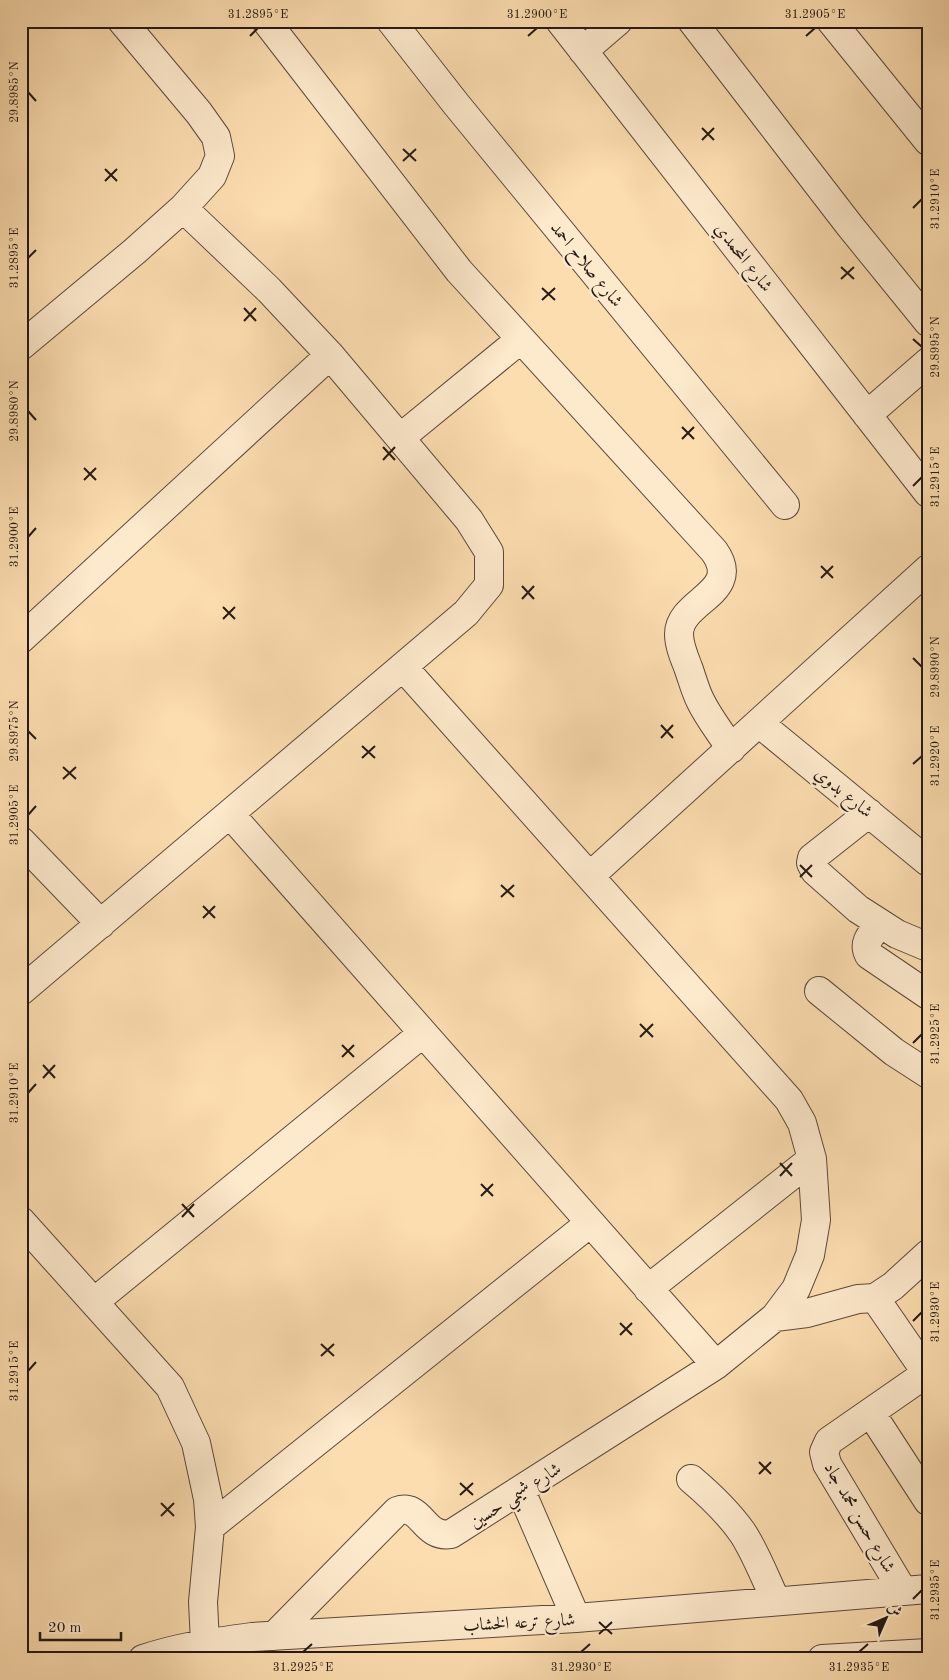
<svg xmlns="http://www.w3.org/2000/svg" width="949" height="1680" font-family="'Old Standard TT',Amiri,serif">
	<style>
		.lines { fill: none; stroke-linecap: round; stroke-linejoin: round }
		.minor-casing { stroke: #5a4a3b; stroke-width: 30 }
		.minor { stroke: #fde9cc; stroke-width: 28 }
		.ticks { fill: none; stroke: #241914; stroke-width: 2 }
		.labels { text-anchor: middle; stroke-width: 4.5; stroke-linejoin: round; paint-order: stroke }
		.street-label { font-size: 18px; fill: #241914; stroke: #fde9cc }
		.neatline { fill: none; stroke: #241914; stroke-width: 2 }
		.ticks-label { font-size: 12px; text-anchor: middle; fill: #241914 }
	</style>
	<rect width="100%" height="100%" fill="#fcddb0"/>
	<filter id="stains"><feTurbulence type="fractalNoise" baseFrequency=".004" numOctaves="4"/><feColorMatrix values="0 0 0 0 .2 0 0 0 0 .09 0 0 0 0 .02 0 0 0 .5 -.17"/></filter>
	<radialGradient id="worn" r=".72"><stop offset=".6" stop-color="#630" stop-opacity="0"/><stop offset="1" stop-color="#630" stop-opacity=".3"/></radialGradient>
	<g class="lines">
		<g class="minor-casing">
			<path id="minor" d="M 266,21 L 459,271 L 714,551 C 744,593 679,600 679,634 C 679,645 684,657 688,667 C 692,678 695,690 700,700 C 708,717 721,733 731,749
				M 391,21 L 456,104 L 785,505
				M 560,21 L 928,493
				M 692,21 L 850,226 L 928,322
				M 831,21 L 928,141
				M 583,51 L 618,21
				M 21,346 L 135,251 L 183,208 L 212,176 L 220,156 L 216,137 L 199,113 L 122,21
				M 867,415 L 928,362
				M 400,438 L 521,339
				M 21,639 L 330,355
				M 759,723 L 928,862
				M 869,813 L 812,858 L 811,863 L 815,871 L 858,909 L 897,934 L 928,947
				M 230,814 L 716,1365
				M 21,841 L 101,924
				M 590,876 L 928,569
				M 880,924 C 872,934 862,942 869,955 L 928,995
				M 21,991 L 466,613 L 489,585 L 489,552 L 469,520 L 330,355 L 269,290 L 183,208
				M 819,991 L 894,1052 L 928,1074
				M 21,1221 L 170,1387 L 196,1443 L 208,1499 L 210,1527 L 203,1602 L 205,1643 L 210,1659
				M 648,1289 L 812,1159
				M 875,1298 L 928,1375
				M 94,1302 L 423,1033
				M 775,1317 L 807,1313 L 858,1299 L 875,1298 L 893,1286 L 928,1254
				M 871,1413 L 928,1501
				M 691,1479 C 710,1495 727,1511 742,1532 C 755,1551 766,1580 776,1601
				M 521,1491 L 576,1618
				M 210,1527 L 590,1223
				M 903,1591 L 827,1464 L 824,1452 L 829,1441 L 927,1373
				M 274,1636 L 397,1511 C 422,1502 423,1539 451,1534 L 716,1365 L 775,1317 L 796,1289 L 810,1255 L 816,1220 L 812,1159 L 802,1123 L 789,1100 L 403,667
				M 143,1659 C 179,1647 214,1642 252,1637 L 576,1618 L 928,1589
				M 822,1659 L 928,1653"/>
		</g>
		<use href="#minor" class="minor"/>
	</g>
	<path class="ticks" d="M 250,36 L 258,28M 528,36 L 537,28M 806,36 L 815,28M 28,92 L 36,101M 702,128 L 714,140M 702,140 L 714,128M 403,149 L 416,161M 403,161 L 416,149M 105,169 L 117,181M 105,181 L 117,169M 913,208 L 922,199M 28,258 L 36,250M 841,267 L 854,279M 841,279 L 854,267M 542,288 L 555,300M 542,300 L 555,288M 244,308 L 256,321M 244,321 L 256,308M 913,339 L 922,347M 28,411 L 36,420M 682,427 L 694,439M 682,439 L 694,427M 383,447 L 395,460M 383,460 L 395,447M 84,468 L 96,480M 84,480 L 96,468M 913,486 L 922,477M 28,537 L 36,528M 821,566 L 833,578M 821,578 L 833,566M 522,586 L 534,599M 522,599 L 534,586M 223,607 L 235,619M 223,619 L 235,607M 913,658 L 922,667M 661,725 L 673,738M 28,731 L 36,739M 661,738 L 673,725M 362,746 L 375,758M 362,758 L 375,746M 913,764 L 922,756M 63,767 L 76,779M 63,779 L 76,767M 28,815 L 36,806M 800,865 L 812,877M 800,877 L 812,865M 501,885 L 514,897M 501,897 L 514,885M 203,906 L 215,918M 203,918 L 215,906M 640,1024 L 653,1037M 640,1037 L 653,1024M 913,1043 L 922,1034M 342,1045 L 354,1057M 342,1057 L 354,1045M 43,1065 L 55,1078M 43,1078 L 55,1065M 28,1093 L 36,1084M 780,1163 L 792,1176M 780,1176 L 792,1163M 481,1184 L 493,1196M 481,1196 L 493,1184M 182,1204 L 194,1217M 182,1217 L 194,1204M 913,1321 L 922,1312M 620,1323 L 632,1335M 620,1335 L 632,1323M 321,1344 L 334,1356M 321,1356 L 334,1344M 28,1371 L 36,1362M 759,1462 L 771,1474M 759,1474 L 771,1462M 460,1483 L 473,1495M 460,1495 L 473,1483M 161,1503 L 174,1516M 161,1516 L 174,1503M 913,1599 L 922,1590M 599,1622 L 612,1634M 599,1634 L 612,1622M 303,1652 L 312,1644M 581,1652 L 590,1644M 859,1652 L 868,1644"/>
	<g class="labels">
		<g class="street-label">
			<text transform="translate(744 257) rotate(52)" y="6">شارع المحمدي</text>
			<text transform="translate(587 264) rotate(51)" y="6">شارع صلاح احمد</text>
			<text transform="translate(844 792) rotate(39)" y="6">شارع بدوي</text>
			<text transform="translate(515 1495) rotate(-33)" y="6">شارع شيمي حسين</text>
			<text transform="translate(860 1517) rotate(60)" y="6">شارع حسن محمد جاد</text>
			<text transform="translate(519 1622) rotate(-3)" y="6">شارع ترعه الخشاب</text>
		</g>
	</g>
	<rect width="949" height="1680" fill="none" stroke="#fcddb0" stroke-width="55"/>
	<g transform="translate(886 1618) rotate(45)" stroke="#fde9cc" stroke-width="4" paint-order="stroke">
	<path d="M0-4L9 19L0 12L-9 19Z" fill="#241914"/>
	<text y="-8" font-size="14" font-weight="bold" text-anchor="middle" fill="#241914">ش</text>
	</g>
	<path d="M40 1632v8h81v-8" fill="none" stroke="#241914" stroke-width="2.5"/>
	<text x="48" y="1632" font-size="15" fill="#241914" stroke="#fde9cc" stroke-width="4" paint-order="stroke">20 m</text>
	<rect x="28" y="28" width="894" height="1624" class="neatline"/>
	<g class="ticks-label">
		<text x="258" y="18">31.2895°E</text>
		<text x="537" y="18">31.2900°E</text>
		<text x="815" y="18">31.2905°E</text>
		<text transform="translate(14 92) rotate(-90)" y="4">29.8985°N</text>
		<text transform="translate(935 199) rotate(-90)" y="4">31.2910°E</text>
		<text transform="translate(14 258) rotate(-90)" y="4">31.2895°E</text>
		<text transform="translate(935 347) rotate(-90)" y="4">29.8995°N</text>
		<text transform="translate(14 411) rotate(-90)" y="4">29.8980°N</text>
		<text transform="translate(935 477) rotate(-90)" y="4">31.2915°E</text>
		<text transform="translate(14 537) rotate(-90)" y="4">31.2900°E</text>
		<text transform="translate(935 667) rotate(-90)" y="4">29.8990°N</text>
		<text transform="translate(14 731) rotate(-90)" y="4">29.8975°N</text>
		<text transform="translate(935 756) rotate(-90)" y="4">31.2920°E</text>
		<text transform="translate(14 815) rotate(-90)" y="4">31.2905°E</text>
		<text transform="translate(935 1034) rotate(-90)" y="4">31.2925°E</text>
		<text transform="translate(14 1093) rotate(-90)" y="4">31.2910°E</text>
		<text transform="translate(935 1312) rotate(-90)" y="4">31.2930°E</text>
		<text transform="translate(14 1371) rotate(-90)" y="4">31.2915°E</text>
		<text transform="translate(935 1590) rotate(-90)" y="4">31.2935°E</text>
		<text x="303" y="1671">31.2925°E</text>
		<text x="581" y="1671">31.2930°E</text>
		<text x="859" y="1671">31.2935°E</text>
	</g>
	<rect width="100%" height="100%" filter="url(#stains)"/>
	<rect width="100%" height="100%" fill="url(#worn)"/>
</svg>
